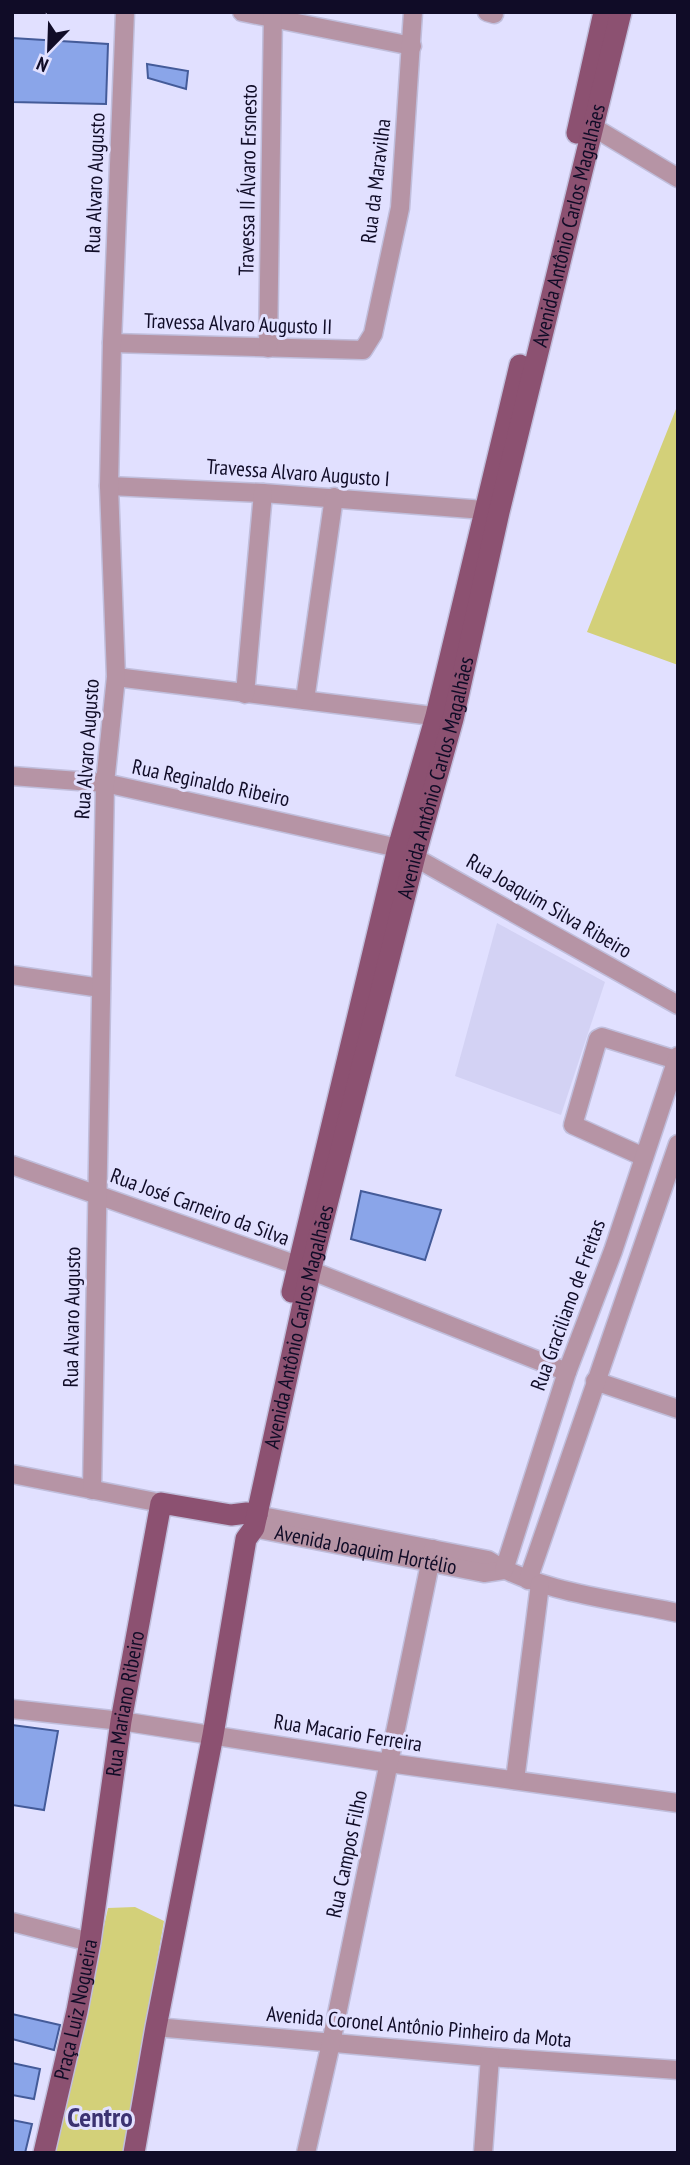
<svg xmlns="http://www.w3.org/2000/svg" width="690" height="2165" font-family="'PT Sans Narrow',sans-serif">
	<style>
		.built { fill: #d3d2f4 }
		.green { fill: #d3d079 }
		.building { fill: #8aa5e9; stroke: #445b99; stroke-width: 2 }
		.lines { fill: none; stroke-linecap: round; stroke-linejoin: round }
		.minor-casing { stroke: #c0bedc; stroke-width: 21 }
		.major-casing { stroke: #c0bedc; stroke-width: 24 }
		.minor { stroke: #b694a5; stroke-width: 18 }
		.major { stroke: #8c5171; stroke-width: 21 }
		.labels { text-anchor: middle; stroke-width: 6; stroke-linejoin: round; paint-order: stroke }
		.street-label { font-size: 21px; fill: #100c27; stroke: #e1e0ff }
		.district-label { font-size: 28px; font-weight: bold; fill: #3b3271; stroke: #e1e0ff }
	</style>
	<rect width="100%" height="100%" fill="#e1e0ff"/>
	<path class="built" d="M 497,923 L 605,982 L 561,1115 L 455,1076 Z"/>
	<path class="green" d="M 678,404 L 678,665 L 587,632 Z
		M 135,1907 L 164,1921 L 124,2153 L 54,2153 L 108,1908 Z"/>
	<path class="building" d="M 12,38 L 108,44 L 106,104 L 12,102 Z
		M 147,64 L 188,71 L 186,89 L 148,78 Z
		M 361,1191 L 441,1210 L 425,1260 L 351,1239 Z
		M 12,1725 L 58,1731 L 44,1810 L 12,1805 Z
		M 12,2014 L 60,2025 L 54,2050 L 12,2039 Z
		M 12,2063 L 40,2069 L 34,2099 L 12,2095 Z
		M 12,2120 L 32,2124 L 25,2153 L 12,2153 Z"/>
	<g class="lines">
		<g class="minor-casing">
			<g id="minor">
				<path d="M 242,12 L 412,46"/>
				<path d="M 487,12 L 494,14"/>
				<path d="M 593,127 L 678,178"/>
				<path d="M 112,343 L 363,350 L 373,334 L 400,208 L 413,12"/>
				<path d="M 268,348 L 273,12"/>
				<path d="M 109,486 L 263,493 L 497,511"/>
				<path d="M 116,677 L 449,718"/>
				<path d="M 245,694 L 263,493"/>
				<path d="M 305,700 L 334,497"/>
				<path d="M 12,776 L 105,783 L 398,848 L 678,1005"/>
				<path d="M 12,975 L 101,988"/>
				<path d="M 644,1157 L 573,1125 L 598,1039 L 602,1037 L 676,1060"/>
				<path d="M 12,1165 L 297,1265 L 567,1372"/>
				<path d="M 595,1381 L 678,1409"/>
				<path d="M 12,1474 L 161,1503"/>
				<path d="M 92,1490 L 105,783 L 116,677 L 109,486 L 112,343 L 125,12"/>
				<path d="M 257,1515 L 488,1560 C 537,1592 619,1600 678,1613"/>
				<path id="s1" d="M 254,1528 L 484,1573 L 504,1570"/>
				<path d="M 504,1570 L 567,1372 L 613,1251 L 678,1056"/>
				<path d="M 528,1580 L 678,1144"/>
				<path d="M 12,1709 L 121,1721 L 389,1763 L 678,1803"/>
				<path d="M 515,1780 L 540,1584"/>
				<path d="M 12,1922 L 90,1942"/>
				<path d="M 156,2027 L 490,2057 L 678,2070"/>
				<path d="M 306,2153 L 331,2043 L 433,1549"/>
				<path d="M 483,2153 L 490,2057"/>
			</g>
		</g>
		<g class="major-casing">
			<g id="major">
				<path d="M 577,133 L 604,12"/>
				<path d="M 292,1292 L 398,848 L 436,716 L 520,365"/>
				<path id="s2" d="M 44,2153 L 77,2011 L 90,1942 L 121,1721 L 161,1503 L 231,1515 L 247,1513 L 257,1515"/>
				<path id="s3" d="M 134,2153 L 156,2027 L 213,1735 L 246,1539 L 254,1528 L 310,1272 L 415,856 L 453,719 L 499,512 L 621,12"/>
			</g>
		</g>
		<use href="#minor" class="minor"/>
		<use href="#major" class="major"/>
	</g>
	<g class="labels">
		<g class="street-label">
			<text transform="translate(248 180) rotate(-89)" y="7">Travessa II Álvaro Ersnesto</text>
			<text transform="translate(376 181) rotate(-83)" y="7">Rua da Maravilha</text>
			<text transform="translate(95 183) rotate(-88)" y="7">Rua Alvaro Augusto</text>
			<text dy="7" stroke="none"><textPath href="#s3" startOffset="1978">Avenida Antônio Carlos Magalhães</textPath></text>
			<text transform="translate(238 324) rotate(2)" y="7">Travessa Alvaro Augusto II</text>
			<text transform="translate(298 473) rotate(4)" y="7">Travessa Alvaro Augusto I</text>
			<text transform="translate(87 749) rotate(-86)" y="7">Rua Alvaro Augusto</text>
			<text dy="7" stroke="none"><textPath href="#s3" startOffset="1410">Avenida Antônio Carlos Magalhães</textPath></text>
			<text transform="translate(211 783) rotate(12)" y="7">Rua Reginaldo Ribeiro</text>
			<text transform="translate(549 906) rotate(30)" y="7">Rua Joaquim Silva Ribeiro</text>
			<text transform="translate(200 1207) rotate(20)" y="7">Rua José Carneiro da Silva</text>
			<text transform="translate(568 1305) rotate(-70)" y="7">Rua Graciliano de Freitas</text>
			<text transform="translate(72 1317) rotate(-89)" y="7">Rua Alvaro Augusto</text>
			<text dy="7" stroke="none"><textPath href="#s3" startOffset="844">Avenida Antônio Carlos Magalhães</textPath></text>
			<text dy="7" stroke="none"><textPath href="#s1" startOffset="114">Avenida Joaquim Hortélio</textPath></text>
			<text dy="7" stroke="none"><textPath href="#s2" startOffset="457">Rua Mariano Ribeiro</textPath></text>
			<text transform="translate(348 1733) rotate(9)" y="7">Rua Macario Ferreira</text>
			<text transform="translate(347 1854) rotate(-78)" y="7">Rua Campos Filho</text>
			<text dy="7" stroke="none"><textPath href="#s2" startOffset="147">Praça Luiz Nogueira</textPath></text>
			<text transform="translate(419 2027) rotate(5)" y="7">Avenida Coronel Antônio Pinheiro da Mota</text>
		</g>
		<g class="district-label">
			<text x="100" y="2127">Centro</text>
		</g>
	</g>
	<rect width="690" height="2165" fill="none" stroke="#100c27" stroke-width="28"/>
	<g transform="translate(49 49) rotate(203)" stroke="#e1e0ff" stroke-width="5" paint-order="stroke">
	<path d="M0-5L12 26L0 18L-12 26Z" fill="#100c27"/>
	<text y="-10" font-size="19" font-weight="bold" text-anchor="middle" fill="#100c27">N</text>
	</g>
</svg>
